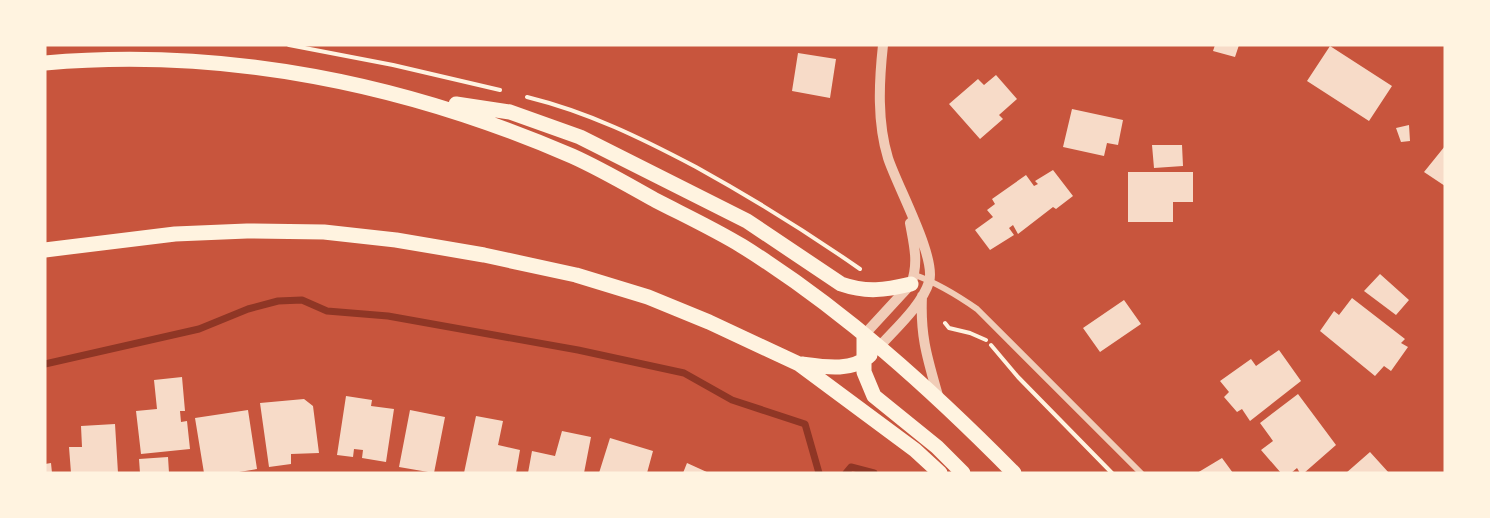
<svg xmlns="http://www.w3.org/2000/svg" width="1490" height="518" font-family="'Archivo Narrow',sans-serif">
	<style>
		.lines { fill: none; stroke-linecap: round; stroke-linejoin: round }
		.stream { stroke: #8f3625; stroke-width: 7 }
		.building { fill: #f7dbc8 }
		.path { stroke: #fff3e0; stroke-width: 4 }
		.minor { stroke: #f1ccb7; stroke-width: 6 }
		.tertiary { stroke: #f1ccb7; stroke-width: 10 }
		.primary { stroke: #fff3e0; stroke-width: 15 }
	</style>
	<rect width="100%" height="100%" fill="#c8553d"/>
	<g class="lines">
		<path class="stream" d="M 45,364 L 199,329 L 248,309 L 278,301 L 302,300 L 327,311 L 388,316 L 578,350 L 684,373 L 732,400 L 805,424 L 819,473
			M 846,473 L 851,467 L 874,473"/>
	</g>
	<path class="building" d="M 1215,45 L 1239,45 L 1235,57 L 1213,51 Z
		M 1330,46 L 1392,86 L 1369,121 L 1307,81 Z
		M 798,53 L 836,59 L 830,98 L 792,91 Z
		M 996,75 L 1017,99 L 999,115 L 1003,119 L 980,139 L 949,104 L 978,79 L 984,85 Z
		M 1072,109 L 1123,120 L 1118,145 L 1107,143 L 1104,156 L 1063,147 Z
		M 1409,125 L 1410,141 L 1401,142 L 1396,128 Z
		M 1152,145 L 1182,145 L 1183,166 L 1154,168 Z
		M 1445,146 L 1445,186 L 1424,172 Z
		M 1053,170 L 1073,196 L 1056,209 L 1053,207 L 1018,234 L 1013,225 L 1009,228 L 1014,235 L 990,250 L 975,230 L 993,217 L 987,210 L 995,204 L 992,199 L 1026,175 L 1034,186 L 1038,184 L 1035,181 Z
		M 1128,172 L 1193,172 L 1193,202 L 1173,202 L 1173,222 L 1128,222 Z
		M 1380,274 L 1409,300 L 1396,315 L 1364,291 Z
		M 1352,298 L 1405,339 L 1401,343 L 1408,347 L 1391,371 L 1384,366 L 1375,376 L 1320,331 L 1334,311 L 1339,315 Z
		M 1124,300 L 1141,324 L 1100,352 L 1083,328 Z
		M 1279,350 L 1301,381 L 1250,421 L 1242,409 L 1237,412 L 1224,397 L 1229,392 L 1220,381 L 1251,359 L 1256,366 Z
		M 182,377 L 185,411 L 180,411 L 181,422 L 187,421 L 190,449 L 141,454 L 136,411 L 157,409 L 154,380 Z
		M 1298,394 L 1336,445 L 1304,473 L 1300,473 L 1297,468 L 1291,473 L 1281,473 L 1261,450 L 1273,441 L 1260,423 Z
		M 346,396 L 372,400 L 371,406 L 394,409 L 386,462 L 362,458 L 363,450 L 354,449 L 353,457 L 337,455 Z
		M 304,399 L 313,406 L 319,453 L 291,454 L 291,464 L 269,467 L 260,403 Z
		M 248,410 L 257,469 L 233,473 L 204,473 L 195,418 Z
		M 410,410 L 445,417 L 434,473 L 399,467 Z
		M 476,416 L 503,421 L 498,445 L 520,450 L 516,473 L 464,473 Z
		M 115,424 L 118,473 L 71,473 L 69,447 L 82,447 L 81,426 Z
		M 562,431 L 591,437 L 584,473 L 528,473 L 532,451 L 555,456 Z
		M 610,438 L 653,451 L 647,473 L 599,473 Z
		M 1370,452 L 1389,473 L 1346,473 Z
		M 168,457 L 169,473 L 140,473 L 139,459 Z
		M 1222,458 L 1233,473 L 1197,473 Z
		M 51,463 L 52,473 L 45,473 L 45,464 Z
		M 687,463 L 709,473 L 683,473 Z"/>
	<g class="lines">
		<path class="path" d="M 289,45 L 393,65 L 500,90
			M 527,97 C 588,112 641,138 696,167 C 752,198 807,232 860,269
			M 945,323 L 949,328 L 970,333 L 986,340
			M 991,345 L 1018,377 L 1112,473"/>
		<path class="minor" d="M 915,275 C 937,283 957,295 977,309 L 1141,473"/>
		<path class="tertiary" d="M 922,296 C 920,338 928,360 939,399
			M 864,335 L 911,284 C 919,263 914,245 910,223
			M 879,347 C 895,329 922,305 929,282 C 937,258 897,186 888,158 C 877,122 879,82 883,45"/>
		<path class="primary" d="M 45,63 C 227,47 406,84 572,156 C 601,169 628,185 655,200 C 684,215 714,229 742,246 C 843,309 931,389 1014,473
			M 456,104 L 510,112 L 580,137 L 747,221 L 841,284 C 867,293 885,290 911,284
			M 45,250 L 175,234 L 247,231 L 324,232 L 396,240 L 484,255 L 576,275 L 648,297 L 709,322 L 799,364 L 915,450 L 940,473
			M 864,335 L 864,372 L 874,396 L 937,447 L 963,473
			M 802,364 C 824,367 853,372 870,355"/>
	</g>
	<rect width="1490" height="518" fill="none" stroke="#fff3e0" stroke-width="93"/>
</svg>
